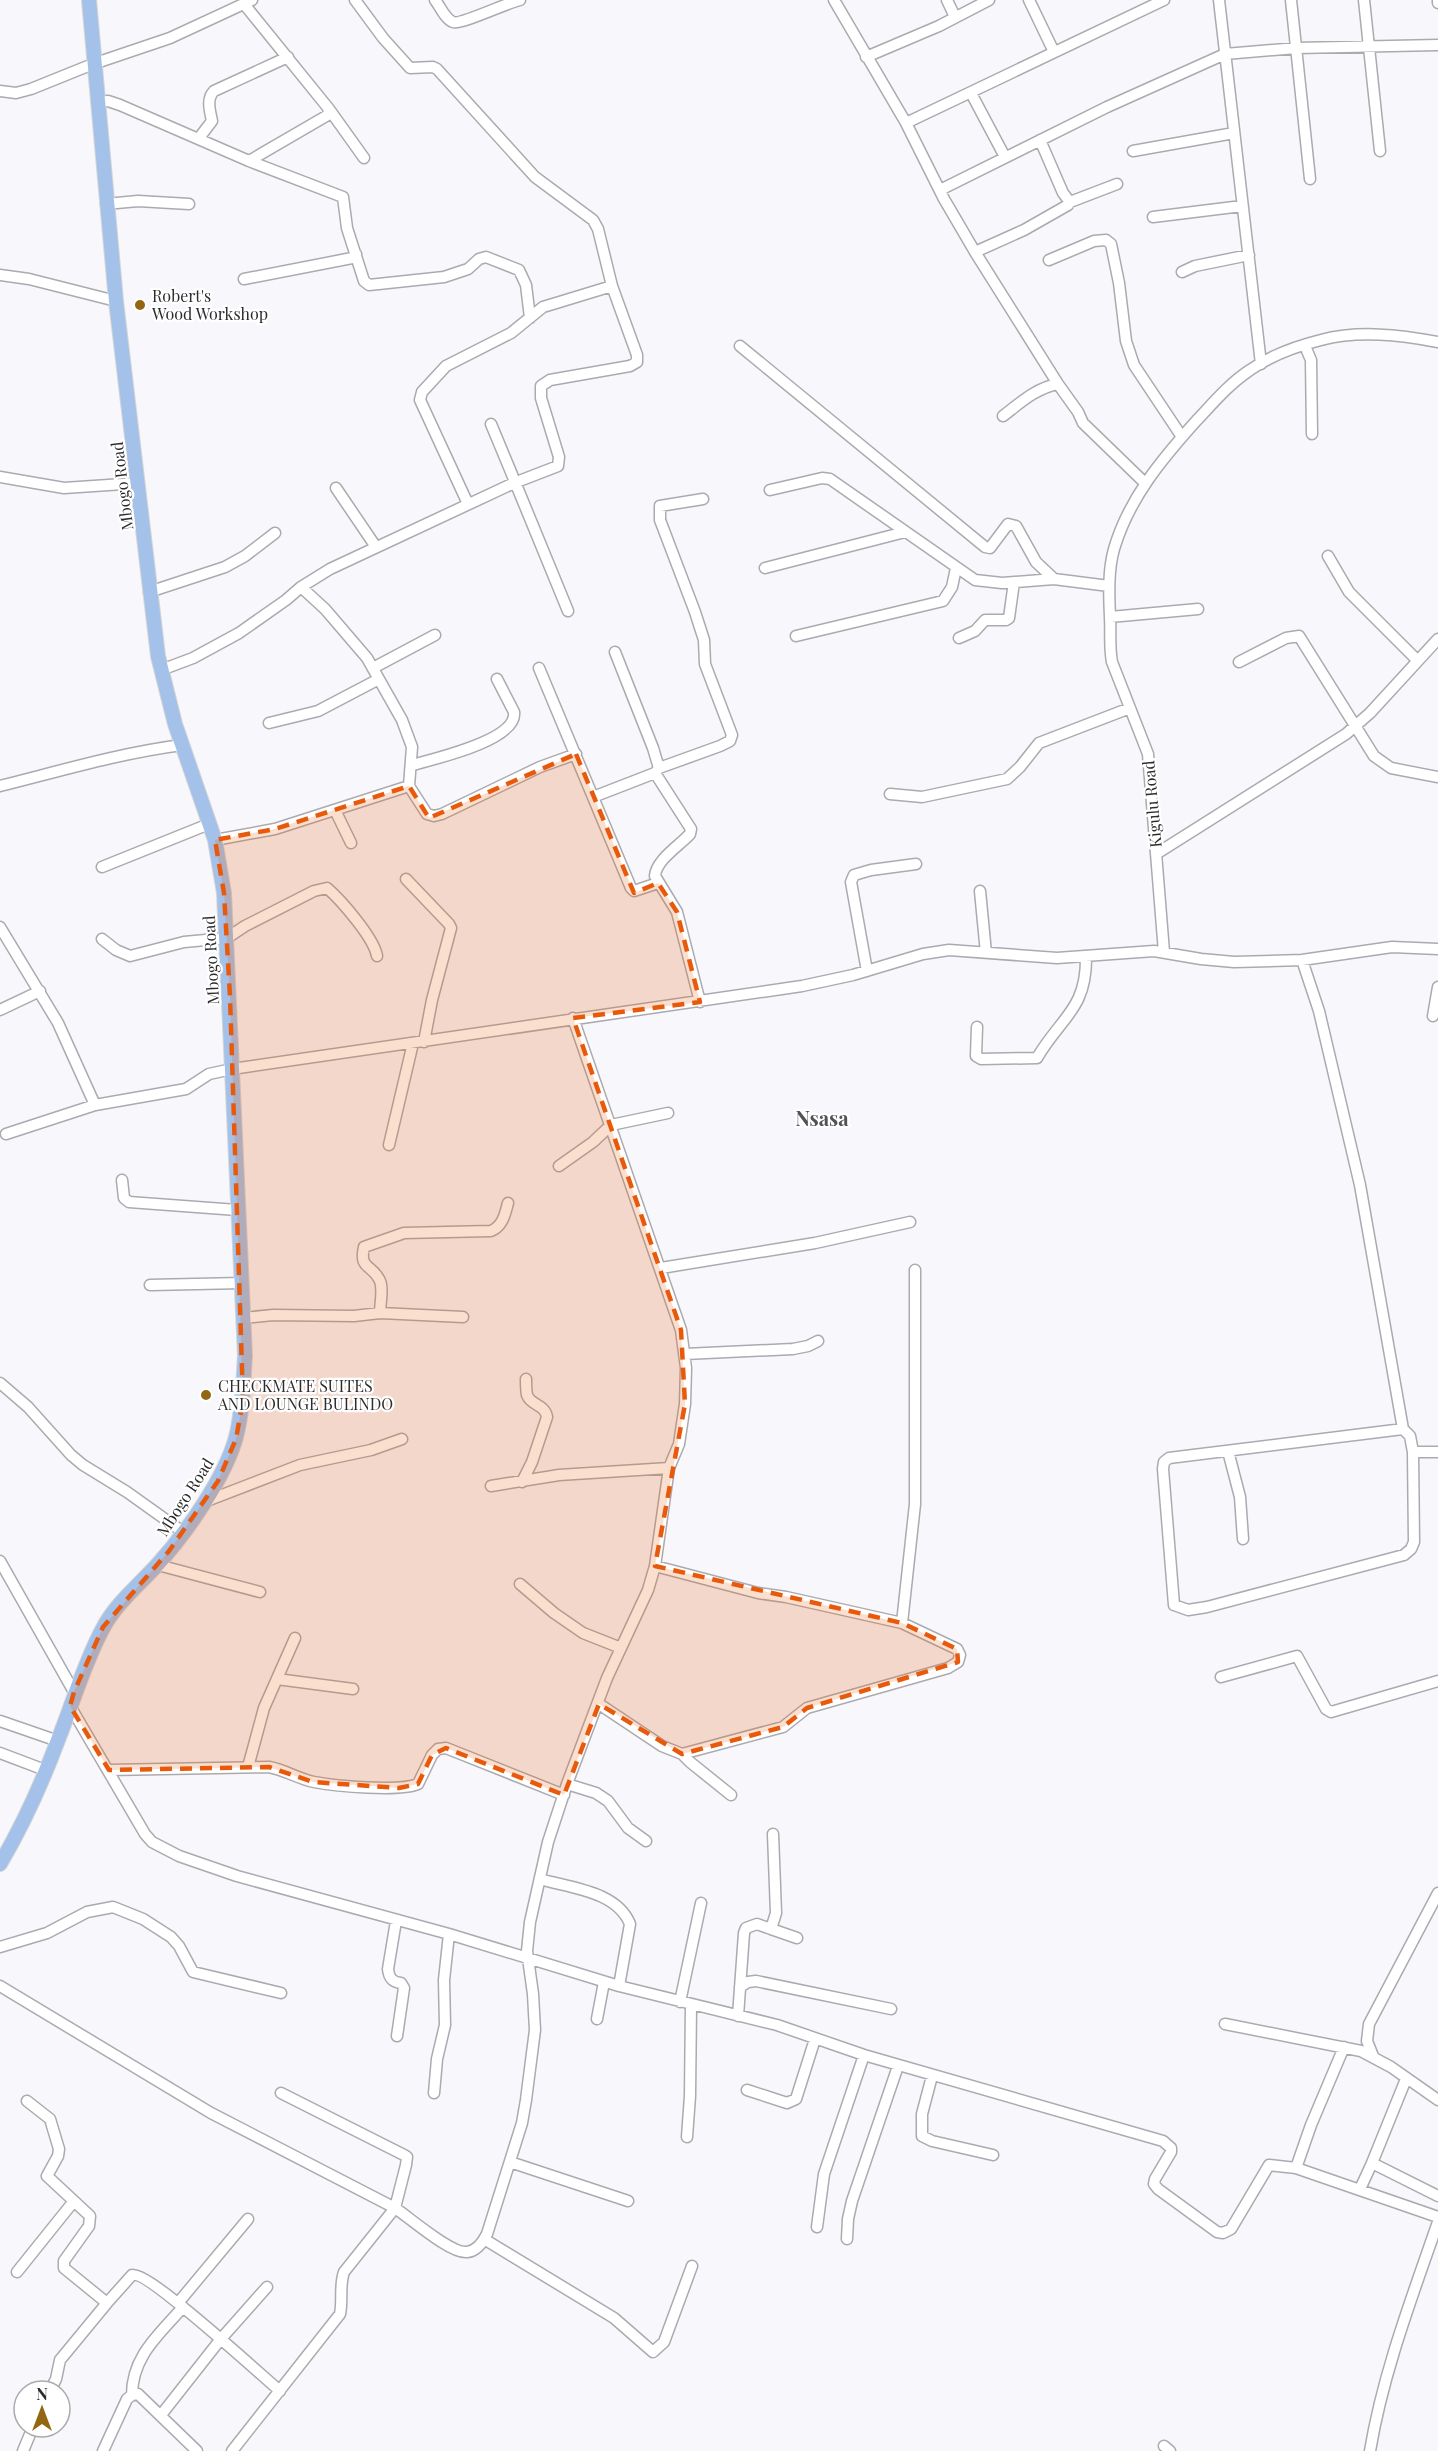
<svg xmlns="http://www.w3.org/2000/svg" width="1438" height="2451" font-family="'Playfair Display',serif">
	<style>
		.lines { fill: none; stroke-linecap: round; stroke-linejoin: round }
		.minor-casing { stroke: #ababaf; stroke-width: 13 }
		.major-casing { stroke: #d5d5d5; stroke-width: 16 }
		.minor { stroke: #fff; stroke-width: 10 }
		.major { stroke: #a3c1e9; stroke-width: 14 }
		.marked { fill: #e8590c; fill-opacity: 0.2; stroke: #e8590c; stroke-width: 4.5; stroke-dasharray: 12 8; stroke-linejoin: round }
		.poi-dot { fill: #936712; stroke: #fff; stroke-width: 2 }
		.labels { text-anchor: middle; stroke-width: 4.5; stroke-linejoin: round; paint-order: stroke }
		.poi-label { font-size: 16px; fill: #2c2c2d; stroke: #fff; text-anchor: start }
		.street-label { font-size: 16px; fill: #2c2c2d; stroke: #fff }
		.quarter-label { font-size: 20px; font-weight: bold; fill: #525256; stroke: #fff }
	</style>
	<rect width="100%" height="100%" fill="#f7f7fc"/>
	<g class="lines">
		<g class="minor-casing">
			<path id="minor" d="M 355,0 L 383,38 L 410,68 L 433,67 L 437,69 L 535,177 L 593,220 L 598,229 L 612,286 L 543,307 L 511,333 L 446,366 L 422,392 L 420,400 L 468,504
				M 435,0 C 440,6 445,19 453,22 C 461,25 506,3 520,0
				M 834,0 L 906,123 L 944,199 L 975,252 L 1058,384 L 1078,412 L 1083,423 L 1145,483
				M 947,0 L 955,17
				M 1029,0 L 1054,52
				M 1219,0 L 1261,364
				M 1291,0 L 1310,179
				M 1364,0 L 1380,151
				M 1438,0 L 1438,3
				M 244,4 L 329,109 L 328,115 L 249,161
				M 866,57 L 939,26 L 989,0
				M 0,91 L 16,93 L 31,89 L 93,64 L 170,38 L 252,0
				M 971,93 L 1005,157
				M 98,102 L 108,101 L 120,105 L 249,161 L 343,197 L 347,228 L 364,281 L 369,285 L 444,277 L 468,269 L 479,259 L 486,257 L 519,270 L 526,285 L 530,318
				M 329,109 L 364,158
				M 906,123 L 1164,0
				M 199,138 L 212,121 C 210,111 206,99 214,91 L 288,57
				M 1133,151 L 1234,133
				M 940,190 L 1107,107 L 1225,54 L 1297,48 L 1438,45
				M 1070,202 L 1117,184
				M 106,204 L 138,201 L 189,204
				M 1153,217 L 1242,206
				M 975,252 L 1024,230 L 1068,205 L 1070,202 L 1063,193 L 1040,140
				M 1049,260 L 1094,241 L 1106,240 L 1111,244 L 1119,283 L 1126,341 L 1134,365 L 1182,437
				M 1182,272 L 1195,266 L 1249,255
				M 0,275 L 29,279 L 116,301
				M 244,279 L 352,258 L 356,254
				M 740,346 L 985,547 L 990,548 L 1008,524 L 1016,526 L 1036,562 L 1054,579 L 1109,586
				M 1305,346 L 1311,360 L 1312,434
				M 1003,416 C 1020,403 1036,388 1058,384
				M 491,424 C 517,486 542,548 568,611
				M 0,477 L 64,488 L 138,483
				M 336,488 L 376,547
				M 770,490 L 822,478 L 830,479 L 975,580 L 1002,583 L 1054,579
				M 1328,556 L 1349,592 L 1417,660
				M 765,568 L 905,532
				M 301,587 L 325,609 L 367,658 L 402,720 L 412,747 L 409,786 L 427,814 L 434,816 L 442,814 L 540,767 L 576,754
				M 149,592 L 225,567 L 245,556 L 275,533
				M 1110,617 L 1198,609
				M 796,636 L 943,601 L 952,587 L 956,568
				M 959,638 L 975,631 L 985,620 L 1006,620 L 1009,618 L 1014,582
				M 1239,662 L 1286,638 L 1299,636 L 1374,756 L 1391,768 L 1438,777
				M 373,668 L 435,635
				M 539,668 L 631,888 L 634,891 L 658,883
				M 161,670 L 193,658 L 239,633 L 286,600 L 301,587 L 330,569 L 514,483 L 558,466 L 559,457 L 541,398 L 541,386 L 550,380 L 630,366 L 637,362 L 637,355 L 612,286
				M 269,723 L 318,711 L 379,679
				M 412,765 C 434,759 518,740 514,712 L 497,679
				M 659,768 L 720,746 L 730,741 L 732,735 L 705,664 L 704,640 L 695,612 L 660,520 L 660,506 L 703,499
				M 655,773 L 691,829 L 690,834 C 679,846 656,860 655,876 L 677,912 L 700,1002
				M 0,786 C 60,771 120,753 182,745
				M 890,794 L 922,797 L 1007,779 L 1020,767 L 1039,743 L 1130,708
				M 593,797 L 655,773 L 659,768 L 653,748 L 615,652
				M 335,810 L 351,843
				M 215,840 L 275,829 L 409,786
				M 1156,854 L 1346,734 L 1370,713 L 1438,639
				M 102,867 L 209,824
				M 406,879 L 449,924 L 451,928 L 432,1000 L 424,1042
				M 980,891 L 986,953
				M 0,927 L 58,1023 L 95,1105
				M 102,939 L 116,950 L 130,956 L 184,942 L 227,938 L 245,926 L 314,891 L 327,888 C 341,900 374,938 377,956
				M 1164,952 L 1148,754 L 1112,662 C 1109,646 1111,633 1110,617 C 1109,595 1108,570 1114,549 C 1129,498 1162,459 1197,420 C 1214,402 1229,384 1250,370 C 1270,356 1297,346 1321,340 C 1359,330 1400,335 1438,342
				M 1302,960 L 1319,1011 L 1360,1185 L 1403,1429 L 1410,1436 L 1413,1452 L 1414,1542 L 1411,1549 L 1404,1555 L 1207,1607 L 1188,1610 L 1174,1605 L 1163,1469 L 1164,1462 L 1169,1458 L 1403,1429
				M 867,971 L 851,882 L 854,875 L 871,870 L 916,864
				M 0,1010 L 40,991
				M 1433,1016 L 1438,987
				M 977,1027 L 976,1056 L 981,1059 L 1037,1058 C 1061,1017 1087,1009 1086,956
				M 6,1134 L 95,1105 L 186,1089 L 209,1074 L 232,1069 L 802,986 L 853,975 L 923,954 L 949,950 L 1057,958 L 1154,951 L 1201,959 L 1234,962 L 1302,960 L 1392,947 L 1438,949
				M 389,1145 L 413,1043
				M 559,1166 L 593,1142 L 611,1125 L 668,1113
				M 122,1180 L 124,1198 L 129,1202 L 237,1210
				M 661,1268 L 815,1243 L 910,1222
				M 150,1285 L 242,1283
				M 380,1313 C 380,1303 384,1287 379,1279 C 371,1264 359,1269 364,1247 L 404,1233 L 491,1231 C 503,1226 505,1214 508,1203
				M 243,1318 L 273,1315 L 354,1316 L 380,1313 L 463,1317
				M 685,1354 L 793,1349 L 808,1346 L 818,1341
				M 0,1383 L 28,1407 L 71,1455 L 83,1465 L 127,1492 L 183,1532
				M 1228,1451 L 1240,1497 L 1243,1539
				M 1413,1452 L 1438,1452
				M 522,1482 L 532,1462 L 547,1417 C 545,1404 531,1406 527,1395 C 526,1390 526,1383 526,1379
				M 491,1486 L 559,1475 L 669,1468
				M 204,1502 L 300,1465 L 371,1450 L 402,1439
				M 0,1561 L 74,1692
				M 158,1565 L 260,1592
				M 655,1566 L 758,1593 L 786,1597 L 902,1623 L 957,1649 L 960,1655 L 958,1662 L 948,1668 L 807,1708 L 783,1727 L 682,1754
				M 520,1584 L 554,1613 L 583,1633 L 621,1648
				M 902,1623 L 915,1504 L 915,1270
				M 1221,1677 L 1297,1656 L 1326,1709 L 1331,1712 L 1438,1681
				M 277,1679 L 353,1689
				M 599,1704 L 662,1746 L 682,1754 L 690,1762 L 731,1795
				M 70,1706 L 145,1834 L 152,1842 L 179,1856 L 237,1876 L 449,1934 L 619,1986 L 777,2025 L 864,2055 L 1163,2141 L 1171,2148 L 1171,2152 L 1155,2179 L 1154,2184 L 1158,2189 L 1217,2232 L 1223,2233 L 1231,2229 L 1269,2165 L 1296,2168 L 1311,2125 L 1344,2047
				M 0,1721 L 58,1741
				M 0,1753 L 45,1770
				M 248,1767 L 264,1708 L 295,1638
				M 109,1770 L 269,1767 C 285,1770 299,1779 314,1782 C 336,1786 399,1792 418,1784 L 432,1755 L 438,1749 L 446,1748 L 564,1795
				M 567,1784 L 596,1793 L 608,1801 L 628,1828 L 646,1841
				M 540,1879 C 570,1888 617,1891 630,1924 L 619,1986
				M 396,1921 L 388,1969 C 389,1978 392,1982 401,1983 L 404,1988 L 397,2036
				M 771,1929 L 797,1938
				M 0,1947 L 47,1933 L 87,1912 L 113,1907 L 143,1919 L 171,1937 L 179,1946 L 193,1972 L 281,1993
				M 0,1986 L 211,2113 L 395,2208 L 406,2165 L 407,2157 L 404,2155 L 281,2093
				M 740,1987 L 748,1982 L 756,1981 L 891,2009
				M 680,2002 L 701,1903
				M 738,2016 L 744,1933 L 746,1928 L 757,1924 L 771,1929 L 776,1913 L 773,1834
				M 597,2019 L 604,1982
				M 1225,2024 L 1361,2051 L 1391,2067 L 1438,2100
				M 1373,2056 L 1367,2041 L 1369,2024 L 1438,1893
				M 932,2076 L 922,2114 L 922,2136 L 932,2141 L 993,2155
				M 1406,2079 L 1372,2163 L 1438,2196
				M 747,2090 L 787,2103 L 796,2099 L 815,2039
				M 434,2093 L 437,2059 L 445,2025 L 444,1980 L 449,1934
				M 27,2101 L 50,2119 L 59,2149 L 58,2156 L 47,2176 L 90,2216 L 89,2226 L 64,2261 L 64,2268 L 107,2303 L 132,2275 C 147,2270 261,2375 280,2391
				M 687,2137 L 690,2096 L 691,2005
				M 510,2162 L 628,2201
				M 1296,2168 L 1438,2217
				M 1360,2189 L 1372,2163
				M 817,2227 L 824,2174 L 864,2055
				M 484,2239 L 614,2318 L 653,2352 L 664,2342 L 692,2266
				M 847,2239 L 848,2219 L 852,2201 L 898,2066
				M 17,2272 L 74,2201
				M 178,2303 L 248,2219
				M 50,2391 L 56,2379 L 60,2360 L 107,2303
				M 132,2395 C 132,2356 159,2335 183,2307
				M 161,2415 L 220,2340 L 267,2287
				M 1164,2446 L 1170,2451
				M 23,2451 L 33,2427
				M 103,2451 L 127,2399 L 132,2395 L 138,2394 L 197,2451
				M 232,2451 L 340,2314 C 343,2300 339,2286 344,2272 L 395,2208 C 410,2218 451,2254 467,2252 C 477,2251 483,2242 487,2234 L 522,2123 L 526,2100 L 535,2030 L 533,1994 L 527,1951 L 530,1922 L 548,1842 L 567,1784 L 607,1678 L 648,1590 L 655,1566 L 669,1468 L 679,1444 L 685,1404 L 686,1368 L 681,1330 L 573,1018
				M 1370,2451 C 1383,2373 1412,2297 1438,2222"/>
		</g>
		<g class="major-casing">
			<path id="major" d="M 0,1864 C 23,1825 42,1783 58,1740 C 73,1703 83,1666 102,1630 C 115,1604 138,1586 158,1564 C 186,1533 225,1478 236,1437 C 243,1410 243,1383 245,1356 L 224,893 L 215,840 L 175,724 L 158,656 L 116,301 L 89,0"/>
		</g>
		<use href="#minor" class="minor"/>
		<use href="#major" class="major"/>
	</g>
	<path class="marked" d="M 576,754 L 634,893 L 658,883 L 677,912 L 700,1002 L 573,1018 L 681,1330 L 685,1404 L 655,1566 L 902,1623 L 957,1649 L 958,1662 L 807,1708 L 783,1727 L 682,1754 L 599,1704 L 564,1795 L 446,1748 L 432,1755 L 418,1784 L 399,1788 L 313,1782 L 269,1767 L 109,1770 L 70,1706 L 74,1692 L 103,1627 L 169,1551 L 218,1481 L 236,1439 L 243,1400 L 230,996 L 224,893 L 215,840 L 275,829 L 409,786 L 429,818 Z"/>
	<g class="poi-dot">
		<circle cx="140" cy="305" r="6"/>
		<circle cx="206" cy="1395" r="6"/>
	</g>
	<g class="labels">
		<g class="poi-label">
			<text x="152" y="302">Robert's<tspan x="152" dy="18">Wood Workshop</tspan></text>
			<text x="218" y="1392">CHECKMATE SUITES<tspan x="218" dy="18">AND LOUNGE BULINDO</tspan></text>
		</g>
		<g class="street-label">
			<text transform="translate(122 486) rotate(-97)" y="6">Mbogo Road</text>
			<text transform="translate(1152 804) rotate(-95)" y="6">Kigulu Road</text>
			<text transform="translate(211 960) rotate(-93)" y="6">Mbogo Road</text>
			<text transform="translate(185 1497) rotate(-57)" y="6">Mbogo Road</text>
		</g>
		<g class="quarter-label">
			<text x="822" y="1126">Nsasa</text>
		</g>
	</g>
	<g transform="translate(42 2409)"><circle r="28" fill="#ffffff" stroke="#ababab" stroke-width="1.5"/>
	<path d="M0-4.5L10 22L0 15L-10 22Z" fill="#936712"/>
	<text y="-9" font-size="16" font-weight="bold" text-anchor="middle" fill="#2c2c2d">N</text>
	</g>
</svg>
